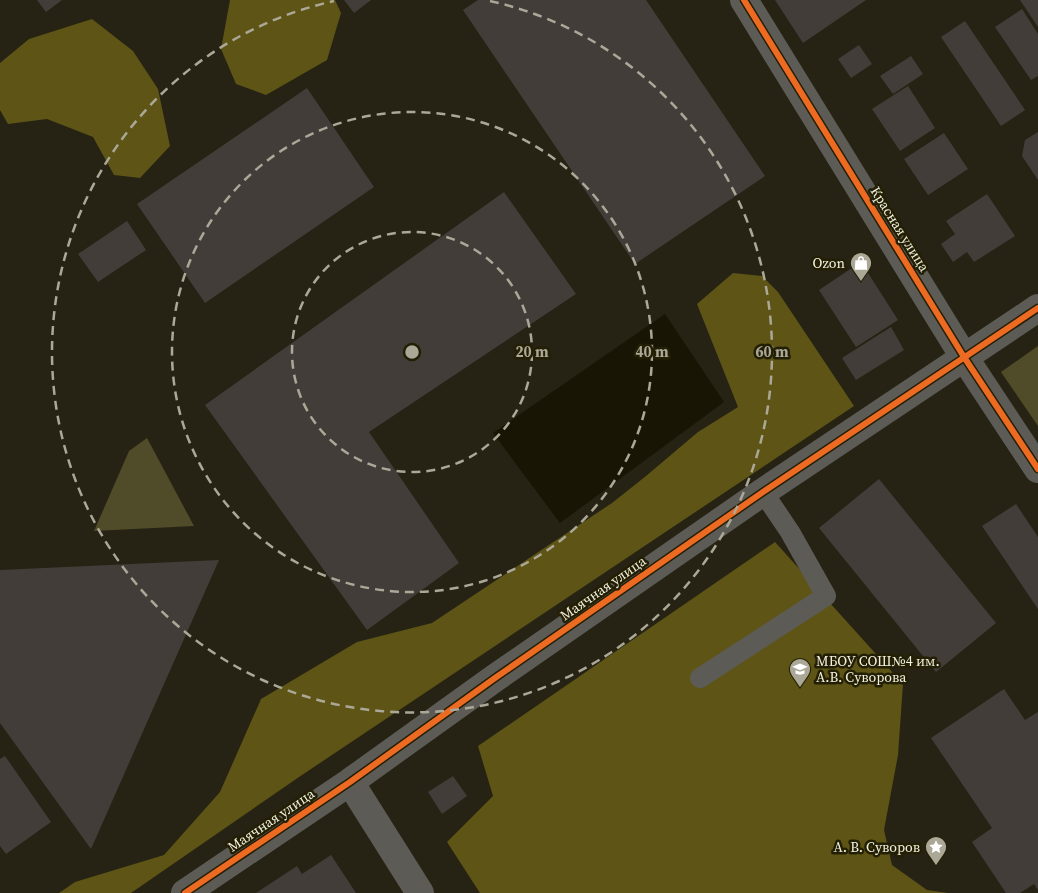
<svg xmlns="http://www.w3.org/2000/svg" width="1038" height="893" font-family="'Source Serif 4',serif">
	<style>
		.green { fill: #504b28 }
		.forest { fill: #5d5415 }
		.water { fill: #181504 }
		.building { fill: #433d3a }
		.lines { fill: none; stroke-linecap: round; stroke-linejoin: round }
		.lane { stroke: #5d5b55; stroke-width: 20 }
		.street { stroke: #5d5b55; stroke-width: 28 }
		.cycleway-casing { stroke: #231f04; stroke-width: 9 }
		.cycleway { stroke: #ed6a23; stroke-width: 6 }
		.ring { fill: none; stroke: #aba898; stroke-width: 2.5; stroke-dasharray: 9 6 }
		.labels { text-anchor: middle; stroke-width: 5; stroke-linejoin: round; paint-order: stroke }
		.street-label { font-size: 14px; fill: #f2f0df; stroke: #231f04 }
		.poi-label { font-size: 14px; fill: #f2f0df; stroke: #231f04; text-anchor: end }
		.centre { fill: #aba898; stroke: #231f04; stroke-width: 2.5 }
		.ring-label { font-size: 15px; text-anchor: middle; font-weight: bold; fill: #aba898; stroke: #231f04; stroke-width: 5; stroke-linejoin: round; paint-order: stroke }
	</style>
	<rect width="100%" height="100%" fill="#262314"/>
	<path class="green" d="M 1038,346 L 1038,426 L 1001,372 Z
		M 147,438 L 194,526 L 94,531 L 129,451 Z"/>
	<path class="forest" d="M 230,0 L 335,0 L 341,13 L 327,60 L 266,95 L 236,84 L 221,49 Z
		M 92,19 L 133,51 L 158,89 L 170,146 L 140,178 L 114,175 L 93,137 L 47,119 L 8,124 L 0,110 L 0,63 L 29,39 Z
		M 733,273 L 762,276 L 778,292 L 854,406 L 302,775 L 131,893 L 59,893 L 75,882 L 164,855 L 220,792 L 261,699 L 357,642 L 432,623 L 612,503 L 646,476 L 698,432 L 738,407 L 697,304 Z
		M 775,542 L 903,684 L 898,755 L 884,830 L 892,865 L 927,890 L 948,893 L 480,893 L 447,842 L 493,796 L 478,746 Z"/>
	<path class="water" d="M 665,314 L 724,402 L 560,523 L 493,433 Z"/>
	<path class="building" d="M 37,0 L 62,0 L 46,12 Z
		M 344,0 L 371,0 L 354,13 Z
		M 478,0 L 646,0 L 765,176 L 635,264 L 463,10 Z
		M 775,0 L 866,0 L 803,43 Z
		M 1020,0 L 1038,0 L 1038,27 Z
		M 1022,9 L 1038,34 L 1038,76 L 1031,80 L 995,27 Z
		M 965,21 L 1025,110 L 1001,126 L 941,37 Z
		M 859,45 L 872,64 L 851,78 L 838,59 Z
		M 911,56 L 923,74 L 893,94 L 880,76 Z
		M 908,86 L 935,128 L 900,151 L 872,109 Z
		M 307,88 L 374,187 L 205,303 L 137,204 Z
		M 1038,132 L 1038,180 L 1022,156 L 1025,140 Z
		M 944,133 L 968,169 L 928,195 L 904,159 Z
		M 504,192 L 576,294 L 369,432 L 459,563 L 367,630 L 205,405 Z
		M 987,194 L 1015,236 L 974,262 L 967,252 L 953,262 L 941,244 L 955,234 L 946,221 Z
		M 127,221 L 146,250 L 98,282 L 78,254 Z
		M 861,262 L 898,320 L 856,347 L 819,290 Z
		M 891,327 L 904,350 L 856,380 L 842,358 Z
		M 879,479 L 996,623 L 936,672 L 819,528 Z
		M 1016,504 L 1038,537 L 1038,609 L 982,526 Z
		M 219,560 L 164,684 L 91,849 L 0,723 L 0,570 Z
		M 1004,689 L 1025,720 L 1038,712 L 1038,890 L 1034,884 L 1020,893 L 1006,893 L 972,842 L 992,828 L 931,738 Z
		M 5,756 L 51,822 L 6,854 L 0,846 L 0,759 Z
		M 453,776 L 467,796 L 442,814 L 428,792 Z
		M 331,855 L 356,893 L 256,893 L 297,866 L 302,874 Z"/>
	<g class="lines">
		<path class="lane" d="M 700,678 L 826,596 L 790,532 L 763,492"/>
		<path class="street" d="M 744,0 L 964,357 L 1038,469
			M 350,782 L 420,893
			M 185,893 L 350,782 L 495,678 L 763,492 L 1038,308"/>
		<g class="cycleway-casing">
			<path id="cycleway" d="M 744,0 L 964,357 L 1038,469
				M 185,893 L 350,782 L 495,678 L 763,492 L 1038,308"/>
		</g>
		<use href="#cycleway" class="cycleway"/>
	</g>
	<g class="ring">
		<circle cx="412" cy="352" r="120"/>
		<circle cx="412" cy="352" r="240"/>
		<path d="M490 1A360 360 0 1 1 334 1"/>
	</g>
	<defs>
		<g id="shop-pin" transform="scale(1.125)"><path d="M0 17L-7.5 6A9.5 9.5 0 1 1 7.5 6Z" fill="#aba898" stroke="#231f04"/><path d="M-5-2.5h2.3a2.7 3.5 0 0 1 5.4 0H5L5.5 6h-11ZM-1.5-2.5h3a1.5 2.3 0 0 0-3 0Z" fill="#fff"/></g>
		<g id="school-pin" transform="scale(1.125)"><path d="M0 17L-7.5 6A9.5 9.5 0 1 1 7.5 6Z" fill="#aba898" stroke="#231f04"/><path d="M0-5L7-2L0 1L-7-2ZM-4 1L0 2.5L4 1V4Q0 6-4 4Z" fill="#fff"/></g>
		<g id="sight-pin" transform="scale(1.125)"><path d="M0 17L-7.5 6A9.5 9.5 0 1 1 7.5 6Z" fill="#aba898" stroke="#231f04"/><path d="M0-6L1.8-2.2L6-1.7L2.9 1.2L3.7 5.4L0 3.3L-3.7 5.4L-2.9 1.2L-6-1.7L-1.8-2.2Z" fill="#fff"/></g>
	</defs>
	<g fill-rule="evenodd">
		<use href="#shop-pin" x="861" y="263"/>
		<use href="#school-pin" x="800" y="669"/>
		<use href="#sight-pin" x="936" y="847"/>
	</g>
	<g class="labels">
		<g class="street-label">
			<text transform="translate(900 229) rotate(58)" y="5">Красная улица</text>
			<text transform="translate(603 588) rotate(-35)" y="5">Маячная улица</text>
			<text transform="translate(271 820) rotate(-34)" y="5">Маячная улица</text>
		</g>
		<g class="poi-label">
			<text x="845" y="268">Ozon</text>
			<text x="816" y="666" text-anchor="start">МБОУ СОШ№4 им.<tspan x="816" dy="16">А.В. Суворова</tspan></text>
			<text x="920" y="852">А. В. Суворов</text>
		</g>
	</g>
	<circle cx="412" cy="352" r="8" class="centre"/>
	<g class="ring-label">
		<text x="532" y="357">20 m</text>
		<text x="652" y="357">40 m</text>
		<text x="772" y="357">60 m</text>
	</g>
</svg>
